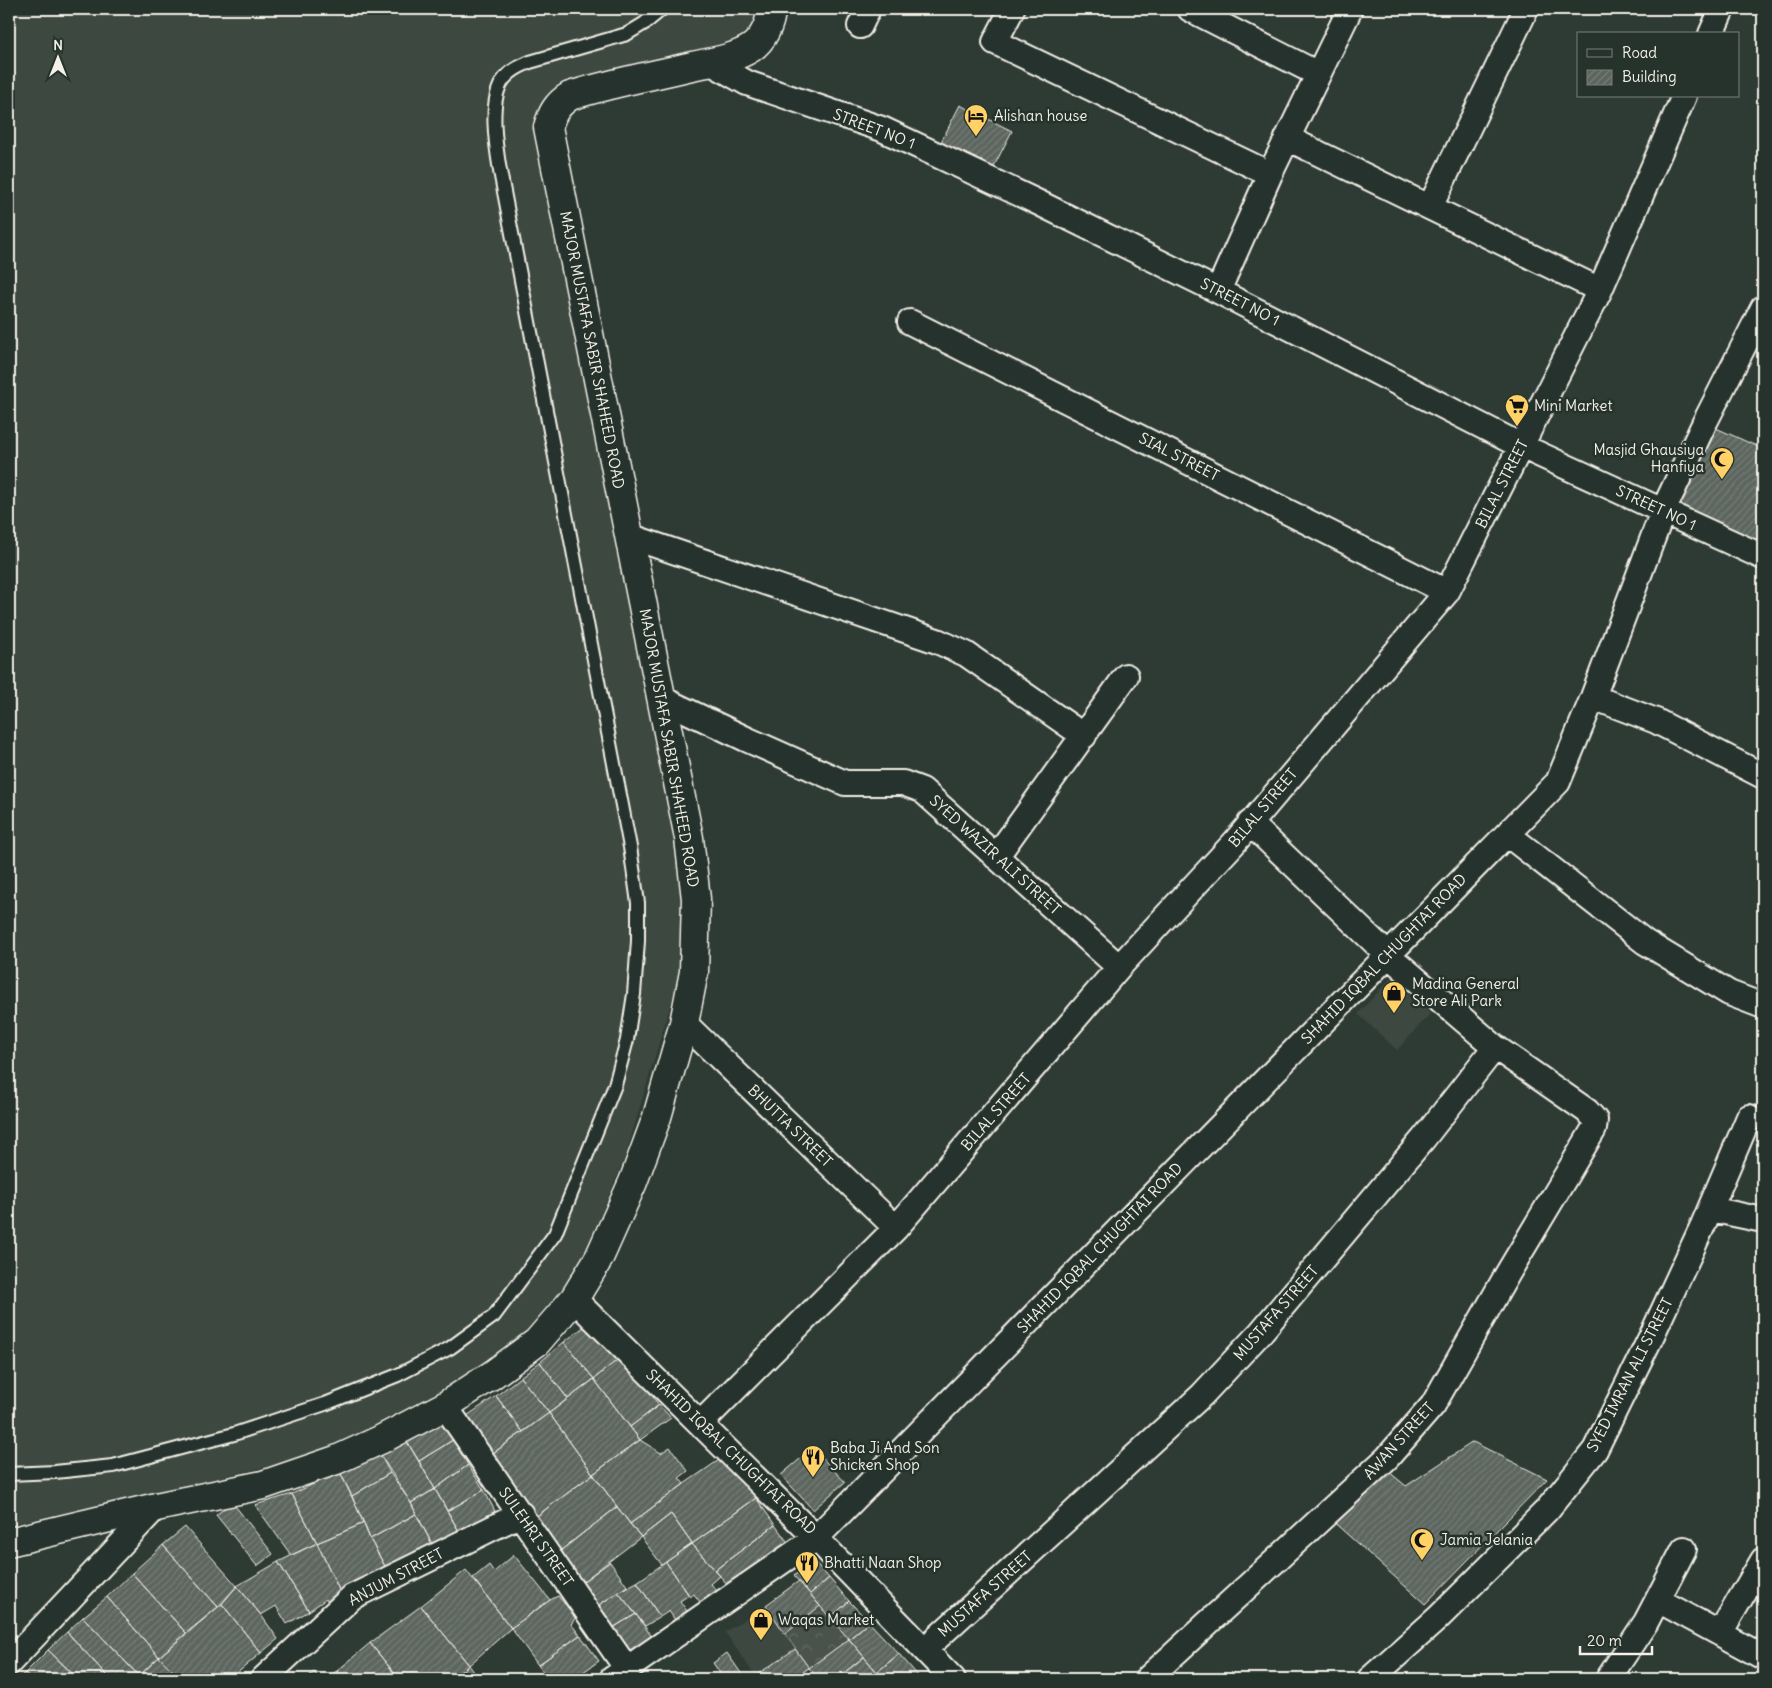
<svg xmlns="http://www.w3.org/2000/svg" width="1772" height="1688" font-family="Delius,sans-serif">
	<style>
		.built { fill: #3c4841 }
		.park { fill: url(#park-crowns); stroke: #9ea29a }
		.building { fill: url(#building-hatch); stroke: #f4f1e8 }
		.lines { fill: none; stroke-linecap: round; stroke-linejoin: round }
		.service-casing { stroke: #f4f1e8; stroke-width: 16 }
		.minor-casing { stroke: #f4f1e8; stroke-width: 28 }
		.tertiary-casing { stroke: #f4f1e8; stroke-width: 31 }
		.service { stroke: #26332d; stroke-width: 12 }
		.minor { stroke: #26332d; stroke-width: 24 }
		.tertiary { stroke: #26332d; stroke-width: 28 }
		.labels { text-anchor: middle; stroke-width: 5; stroke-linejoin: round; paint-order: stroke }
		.poi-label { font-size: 15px; fill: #f4f1e8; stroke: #26332d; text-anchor: start }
		.street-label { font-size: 15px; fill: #f4f1e8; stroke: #26332d }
	</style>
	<defs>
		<pattern id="park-crowns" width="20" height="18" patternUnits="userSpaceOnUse" patternTransform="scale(1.25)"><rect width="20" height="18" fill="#48524c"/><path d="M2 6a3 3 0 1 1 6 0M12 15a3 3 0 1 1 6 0" fill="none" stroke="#636b66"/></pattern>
		<pattern id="building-hatch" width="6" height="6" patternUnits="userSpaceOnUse" patternTransform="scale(1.25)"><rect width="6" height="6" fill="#5c655e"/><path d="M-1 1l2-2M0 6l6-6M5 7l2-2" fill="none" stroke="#747c75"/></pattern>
	</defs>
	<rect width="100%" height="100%" fill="#2e3b34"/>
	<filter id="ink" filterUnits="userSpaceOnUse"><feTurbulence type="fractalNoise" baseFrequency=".02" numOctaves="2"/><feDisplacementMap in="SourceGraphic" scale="10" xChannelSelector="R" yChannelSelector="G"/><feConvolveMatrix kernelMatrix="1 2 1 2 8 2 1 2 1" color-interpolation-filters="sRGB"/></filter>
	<g filter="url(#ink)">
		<path class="built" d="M 9,9 L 755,9 L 756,13 L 742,47 L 550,98 L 681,874 L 681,969 L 625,1157 L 568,1293 L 532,1334 L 468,1379 L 318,1455 L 9,1525 Z
			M 1391,978 L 1430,1014 L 1397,1050 L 1358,1014 Z
			M 766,1605 L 795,1649 L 755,1676 L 725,1632 Z"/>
		<path class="park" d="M 820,1606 L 849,1639 L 809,1668 L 785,1634 Z"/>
		<path class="building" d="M 960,105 L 1012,131 L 992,170 L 940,144 Z
			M 1707,424 L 1763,449 L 1763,555 L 1666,510 Z
			M 593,1320 L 622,1356 L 594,1379 L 564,1342 Z
			M 564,1342 L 594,1379 L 568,1399 L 540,1362 Z
			M 622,1356 L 659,1405 L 630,1427 L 594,1379 Z
			M 540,1362 L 568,1399 L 549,1413 L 520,1377 Z
			M 520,1377 L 549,1413 L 523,1432 L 496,1396 Z
			M 594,1379 L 640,1440 L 593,1474 L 549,1413 Z
			M 496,1396 L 523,1432 L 486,1458 L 461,1420 Z
			M 659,1405 L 671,1418 L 640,1440 L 630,1427 Z
			M 549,1413 L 593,1474 L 530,1521 L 486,1458 Z
			M 438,1420 L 453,1440 L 419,1461 L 406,1440 Z
			M 406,1440 L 435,1489 L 411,1503 L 381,1456 Z
			M 453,1440 L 468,1465 L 435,1489 L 419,1461 Z
			M 640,1440 L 661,1453 L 670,1447 L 688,1471 L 679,1478 L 684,1484 L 630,1524 L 593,1474 Z
			M 1473,1442 L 1547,1479 L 1425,1604 L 1329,1518 L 1382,1466 L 1406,1486 Z
			M 813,1448 L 845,1482 L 813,1510 L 781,1475 Z
			M 381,1456 L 390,1473 L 352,1496 L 340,1472 Z
			M 725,1456 L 756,1498 L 692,1544 L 671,1514 L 641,1537 L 630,1524 L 684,1484 Z
			M 468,1465 L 484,1490 L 447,1511 L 435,1489 Z
			M 340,1472 L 364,1523 L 317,1543 L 292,1494 Z
			M 390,1473 L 411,1503 L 416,1514 L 370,1539 L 352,1496 Z
			M 593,1474 L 617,1507 L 556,1554 L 530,1521 Z
			M 435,1489 L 460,1533 L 433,1546 L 411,1503 Z
			M 484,1490 L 495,1511 L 460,1533 L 447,1511 Z
			M 292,1494 L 317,1543 L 291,1555 L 255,1505 Z
			M 756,1498 L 775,1525 L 715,1570 L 692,1544 Z
			M 232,1502 L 273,1554 L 257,1566 L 216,1515 Z
			M 617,1507 L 641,1537 L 578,1585 L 556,1554 Z
			M 416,1514 L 433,1546 L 387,1570 L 370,1539 Z
			M 671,1514 L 692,1544 L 662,1565 L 641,1537 Z
			M 364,1523 L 370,1539 L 387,1570 L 341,1594 L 317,1543 Z
			M 775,1525 L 792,1548 L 732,1590 L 715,1570 Z
			M 185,1527 L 237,1586 L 218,1607 L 163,1545 Z
			M 317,1543 L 341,1594 L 329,1604 L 326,1599 L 309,1611 L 278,1562 Z
			M 692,1544 L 720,1576 L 711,1584 L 723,1598 L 706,1610 L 694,1594 L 690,1597 L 666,1562 Z
			M 163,1545 L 218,1607 L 186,1633 L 132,1573 Z
			M 514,1555 L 550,1600 L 511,1628 L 473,1578 L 489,1565 L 494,1572 Z
			M 813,1560 L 829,1578 L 810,1594 L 794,1576 Z
			M 278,1562 L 309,1611 L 287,1624 L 276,1606 L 261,1615 L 237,1586 Z
			M 610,1562 L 627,1586 L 595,1608 L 578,1585 Z
			M 666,1562 L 689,1595 L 680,1601 L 691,1617 L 679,1626 L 669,1611 L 660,1617 L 637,1582 Z
			M 466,1570 L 511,1628 L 469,1665 L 421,1606 Z
			M 132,1573 L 186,1633 L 159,1657 L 107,1597 Z
			M 829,1578 L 849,1601 L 830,1618 L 810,1594 Z
			M 799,1581 L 820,1606 L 785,1634 L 766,1605 Z
			M 637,1582 L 660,1617 L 645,1626 L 618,1592 Z
			M 237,1586 L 261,1615 L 278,1639 L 261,1653 L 222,1604 Z
			M 618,1592 L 636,1614 L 611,1629 L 595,1608 Z
			M 558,1596 L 576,1617 L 571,1624 L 580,1635 L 538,1665 L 511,1628 L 550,1600 Z
			M 107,1597 L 159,1657 L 139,1676 L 83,1617 Z
			M 849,1601 L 869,1622 L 849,1639 L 830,1618 Z
			M 222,1604 L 261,1653 L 230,1679 L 181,1679 L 159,1657 Z
			M 421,1606 L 469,1665 L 452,1679 L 399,1679 L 370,1643 Z
			M 636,1614 L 656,1643 L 631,1659 L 611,1629 Z
			M 83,1617 L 139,1676 L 136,1679 L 110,1679 L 67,1632 Z
			M 869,1622 L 899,1654 L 877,1672 L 849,1639 Z
			M 9,1624 L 14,1644 L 9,1648 Z
			M 67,1632 L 110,1679 L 78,1679 L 48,1650 Z
			M 580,1635 L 599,1661 L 573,1679 L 548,1679 L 538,1665 Z
			M 849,1639 L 864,1657 L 836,1679 L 820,1679 L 809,1668 Z
			M 370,1643 L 399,1679 L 343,1679 L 337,1671 Z
			M 795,1649 L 809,1668 L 792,1679 L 757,1679 L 755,1676 Z
			M 48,1650 L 78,1679 L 31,1679 L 25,1673 Z
			M 727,1653 L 745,1679 L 724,1679 L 713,1663 Z
			M 899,1654 L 921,1679 L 883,1679 L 877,1672 Z
			M 159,1657 L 181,1679 L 142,1679 L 139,1676 Z
			M 864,1657 L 883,1679 L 836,1679 Z
			M 469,1665 L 479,1679 L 452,1679 Z
			M 337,1671 L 343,1679 L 323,1679 Z
			M 314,1672 L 320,1679 L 305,1679 Z
			M 25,1673 L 31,1679 L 17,1679 Z"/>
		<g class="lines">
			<g class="service-casing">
				<path id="service" d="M 9,1474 L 55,1472 L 113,1466 L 234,1434 L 325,1404 L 398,1375 L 450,1348 L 494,1316 L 555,1234 L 615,1085 L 627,1040 L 634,994 L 638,941 L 638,903 L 630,847 L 500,171 C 496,147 488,99 504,79 C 511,70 521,66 530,62 L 627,34 L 645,23 L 662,9"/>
			</g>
			<g class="minor-casing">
				<path id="minor" d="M 1012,9 L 995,42 L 1270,174 L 1218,291
					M 1190,9 L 1318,74
					M 860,26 L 868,9
					M 1711,34 L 1722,9
					M 710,62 L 747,83 L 882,129 L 1037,202 L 1218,291 L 1521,446 L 1763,557
					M 1287,138 L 1600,290
					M 1270,174 L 1350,9
					M 1430,207 L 1526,9
					M 910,322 L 1447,592
					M 629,536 L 937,641 L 966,654 L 1084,736
					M 1593,697 L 1656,721 L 1763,776
					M 662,699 L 746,739 L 845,783 L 903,783 L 922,790 L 1119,967
					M 1507,834 L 1645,942 L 1729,993 L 1763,1006
					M 996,857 L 1126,676
					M 684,1023 L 896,1228
					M 1710,1209 L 1763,1220
					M 574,1299 L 816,1538 L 1558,782 L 1593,697 L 1663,511 L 1704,424 L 1763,308
					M 445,1406 L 627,1669
					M 701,1423 L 896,1228 L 1119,967 L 1234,843 L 1447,592 L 1600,290 L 1684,96
					M 1658,1600 L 1763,1657
					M 1720,1633 L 1763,1560
					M 925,1649 L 1202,1395 L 1261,1332 L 1424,1138 L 1495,1047 L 1388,955 L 1250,823
					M 9,1663 L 156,1507
					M 263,1679 L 352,1597 L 521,1514
					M 612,1679 L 816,1538 L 953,1679
					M 1147,1679 L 1387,1458 L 1433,1405 L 1508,1273 L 1594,1129 L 1595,1120 L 1587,1111 L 1495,1047
					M 1370,1679 L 1438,1618 L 1547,1510 L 1595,1450 L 1652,1335 L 1703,1225 L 1749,1117
					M 1608,1679 L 1646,1622 L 1684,1549"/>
			</g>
			<g class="tertiary-casing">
				<path id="tertiary" d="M 9,1542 L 156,1507 L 263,1485 L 336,1460 L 380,1440 L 445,1406 L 492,1375 L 537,1342 L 574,1299 L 599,1258 L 633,1182 L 657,1117 L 684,1023 L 694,972 L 696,899 L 689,838 L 548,127 C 552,113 557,104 570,96 C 610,83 651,76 692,66 C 711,62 734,59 751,48 C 763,40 771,23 771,9"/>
			</g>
			<use href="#service" class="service"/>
			<use href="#minor" class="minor"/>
			<use href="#tertiary" class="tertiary"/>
		</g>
	</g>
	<defs>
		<g id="hotel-pin" transform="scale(1.25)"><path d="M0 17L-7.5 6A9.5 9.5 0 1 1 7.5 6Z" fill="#ffd166" stroke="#26332d"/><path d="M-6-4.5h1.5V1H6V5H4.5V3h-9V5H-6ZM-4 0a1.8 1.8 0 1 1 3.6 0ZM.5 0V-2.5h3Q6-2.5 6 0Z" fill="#111"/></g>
		<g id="supermarket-pin" transform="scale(1.25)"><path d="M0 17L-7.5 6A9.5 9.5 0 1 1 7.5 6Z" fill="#ffd166" stroke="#26332d"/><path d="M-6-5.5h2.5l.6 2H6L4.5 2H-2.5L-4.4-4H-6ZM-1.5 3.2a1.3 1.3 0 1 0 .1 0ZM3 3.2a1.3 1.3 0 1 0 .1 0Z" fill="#111"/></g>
		<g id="mosque-pin" transform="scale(1.25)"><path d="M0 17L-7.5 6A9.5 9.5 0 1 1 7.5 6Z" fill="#ffd166" stroke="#26332d"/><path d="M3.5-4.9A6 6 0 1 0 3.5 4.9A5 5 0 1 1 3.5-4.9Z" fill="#111"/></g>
		<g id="shop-pin" transform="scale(1.25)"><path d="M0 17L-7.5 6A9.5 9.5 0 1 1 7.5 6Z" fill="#ffd166" stroke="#26332d"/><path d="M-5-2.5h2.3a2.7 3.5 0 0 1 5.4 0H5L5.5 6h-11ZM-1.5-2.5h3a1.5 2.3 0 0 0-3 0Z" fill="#111"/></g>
		<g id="restaurant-pin" transform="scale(1.25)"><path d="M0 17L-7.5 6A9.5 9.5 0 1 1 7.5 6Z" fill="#ffd166" stroke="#26332d"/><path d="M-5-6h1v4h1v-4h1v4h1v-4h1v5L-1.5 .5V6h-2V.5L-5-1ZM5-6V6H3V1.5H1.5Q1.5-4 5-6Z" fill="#111"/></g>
	</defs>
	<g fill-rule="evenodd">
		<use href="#hotel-pin" x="976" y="116"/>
		<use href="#supermarket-pin" x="1517" y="406"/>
		<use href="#mosque-pin" x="1722" y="459"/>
		<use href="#shop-pin" x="1394" y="993"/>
		<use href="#restaurant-pin" x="813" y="1457"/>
		<use href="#mosque-pin" x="1422" y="1540"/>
		<use href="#restaurant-pin" x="807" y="1563"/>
		<use href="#shop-pin" x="761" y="1620"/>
	</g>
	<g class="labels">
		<g class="poi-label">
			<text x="994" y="121">Alishan house</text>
			<text x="1534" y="411">Mini Market</text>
			<text x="1704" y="455" text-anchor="end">Masjid Ghausiya<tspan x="1704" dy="17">Hanfiya</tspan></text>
			<text x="1412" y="989">Madina General<tspan x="1412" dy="17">Store Ali Park</tspan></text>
			<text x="830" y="1453">Baba Ji And Son<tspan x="830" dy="17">Shicken Shop</tspan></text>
			<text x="1440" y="1545">Jamia Jelania</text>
			<text x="824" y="1568">Bhatti Naan Shop</text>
			<text x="778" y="1625">Waqas Market</text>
		</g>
		<g class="street-label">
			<text transform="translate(874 129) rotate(21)" y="5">STREET NO 1</text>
			<text transform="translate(1240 302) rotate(27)" y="5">STREET NO 1</text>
			<text transform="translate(592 350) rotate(79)" y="5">MAJOR MUSTAFA SABIR SHAHEED ROAD</text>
			<text transform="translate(1179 457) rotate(27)" y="5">SIAL STREET</text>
			<text transform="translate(1502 484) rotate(-63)" y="5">BILAL STREET</text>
			<text transform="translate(1656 508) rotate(25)" y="5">STREET NO 1</text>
			<text transform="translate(669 748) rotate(80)" y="5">MAJOR MUSTAFA SABIR SHAHEED ROAD</text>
			<text transform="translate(1263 808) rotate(-50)" y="5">BILAL STREET</text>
			<text transform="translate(995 855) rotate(42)" y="5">SYED WAZIR ALI STREET</text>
			<text transform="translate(1384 959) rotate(-46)" y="5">SHAHID IQBAL CHUGHTAI ROAD</text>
			<text transform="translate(996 1112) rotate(-49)" y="5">BILAL STREET</text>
			<text transform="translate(790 1126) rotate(44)" y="5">BHUTTA STREET</text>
			<text transform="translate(1100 1248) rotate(-46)" y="5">SHAHID IQBAL CHUGHTAI ROAD</text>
			<text transform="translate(1276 1313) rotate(-49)" y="5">MUSTAFA STREET</text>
			<text transform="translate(1630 1375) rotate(-63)" y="5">SYED IMRAN ALI STREET</text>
			<text transform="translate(1399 1441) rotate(-48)" y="5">AWAN STREET</text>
			<text transform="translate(731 1452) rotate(44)" y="5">SHAHID IQBAL CHUGHTAI ROAD</text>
			<text transform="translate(536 1537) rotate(55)" y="5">SULEHRI STREET</text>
			<text transform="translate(396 1577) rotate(-28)" y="5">ANJUM STREET</text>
			<text transform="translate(985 1594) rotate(-42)" y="5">MUSTAFA STREET</text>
		</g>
	</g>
	<rect width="1772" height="1688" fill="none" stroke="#26332d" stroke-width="30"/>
	<rect x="15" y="15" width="1742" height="1658" fill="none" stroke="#f4f1e8" stroke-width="2" filter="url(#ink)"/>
	<rect x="1577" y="32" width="162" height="65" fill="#26332d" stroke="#787f78"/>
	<rect x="1587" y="49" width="25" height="8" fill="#26332d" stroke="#787f78"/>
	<text x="1622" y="58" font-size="15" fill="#f4f1e8">Road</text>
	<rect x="1587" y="70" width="25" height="15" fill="url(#building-hatch)" stroke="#787f78"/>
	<text x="1622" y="82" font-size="15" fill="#f4f1e8">Building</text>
	<g transform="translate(58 58)" stroke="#26332d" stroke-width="4" paint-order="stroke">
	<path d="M0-4L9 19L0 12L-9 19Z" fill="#f4f1e8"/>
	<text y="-8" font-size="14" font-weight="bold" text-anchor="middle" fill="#f4f1e8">N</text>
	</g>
	<path d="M1580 1646v8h72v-8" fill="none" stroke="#f4f1e8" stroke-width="2.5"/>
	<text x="1587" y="1646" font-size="15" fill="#f4f1e8" stroke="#26332d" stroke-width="4" paint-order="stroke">20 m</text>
</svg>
